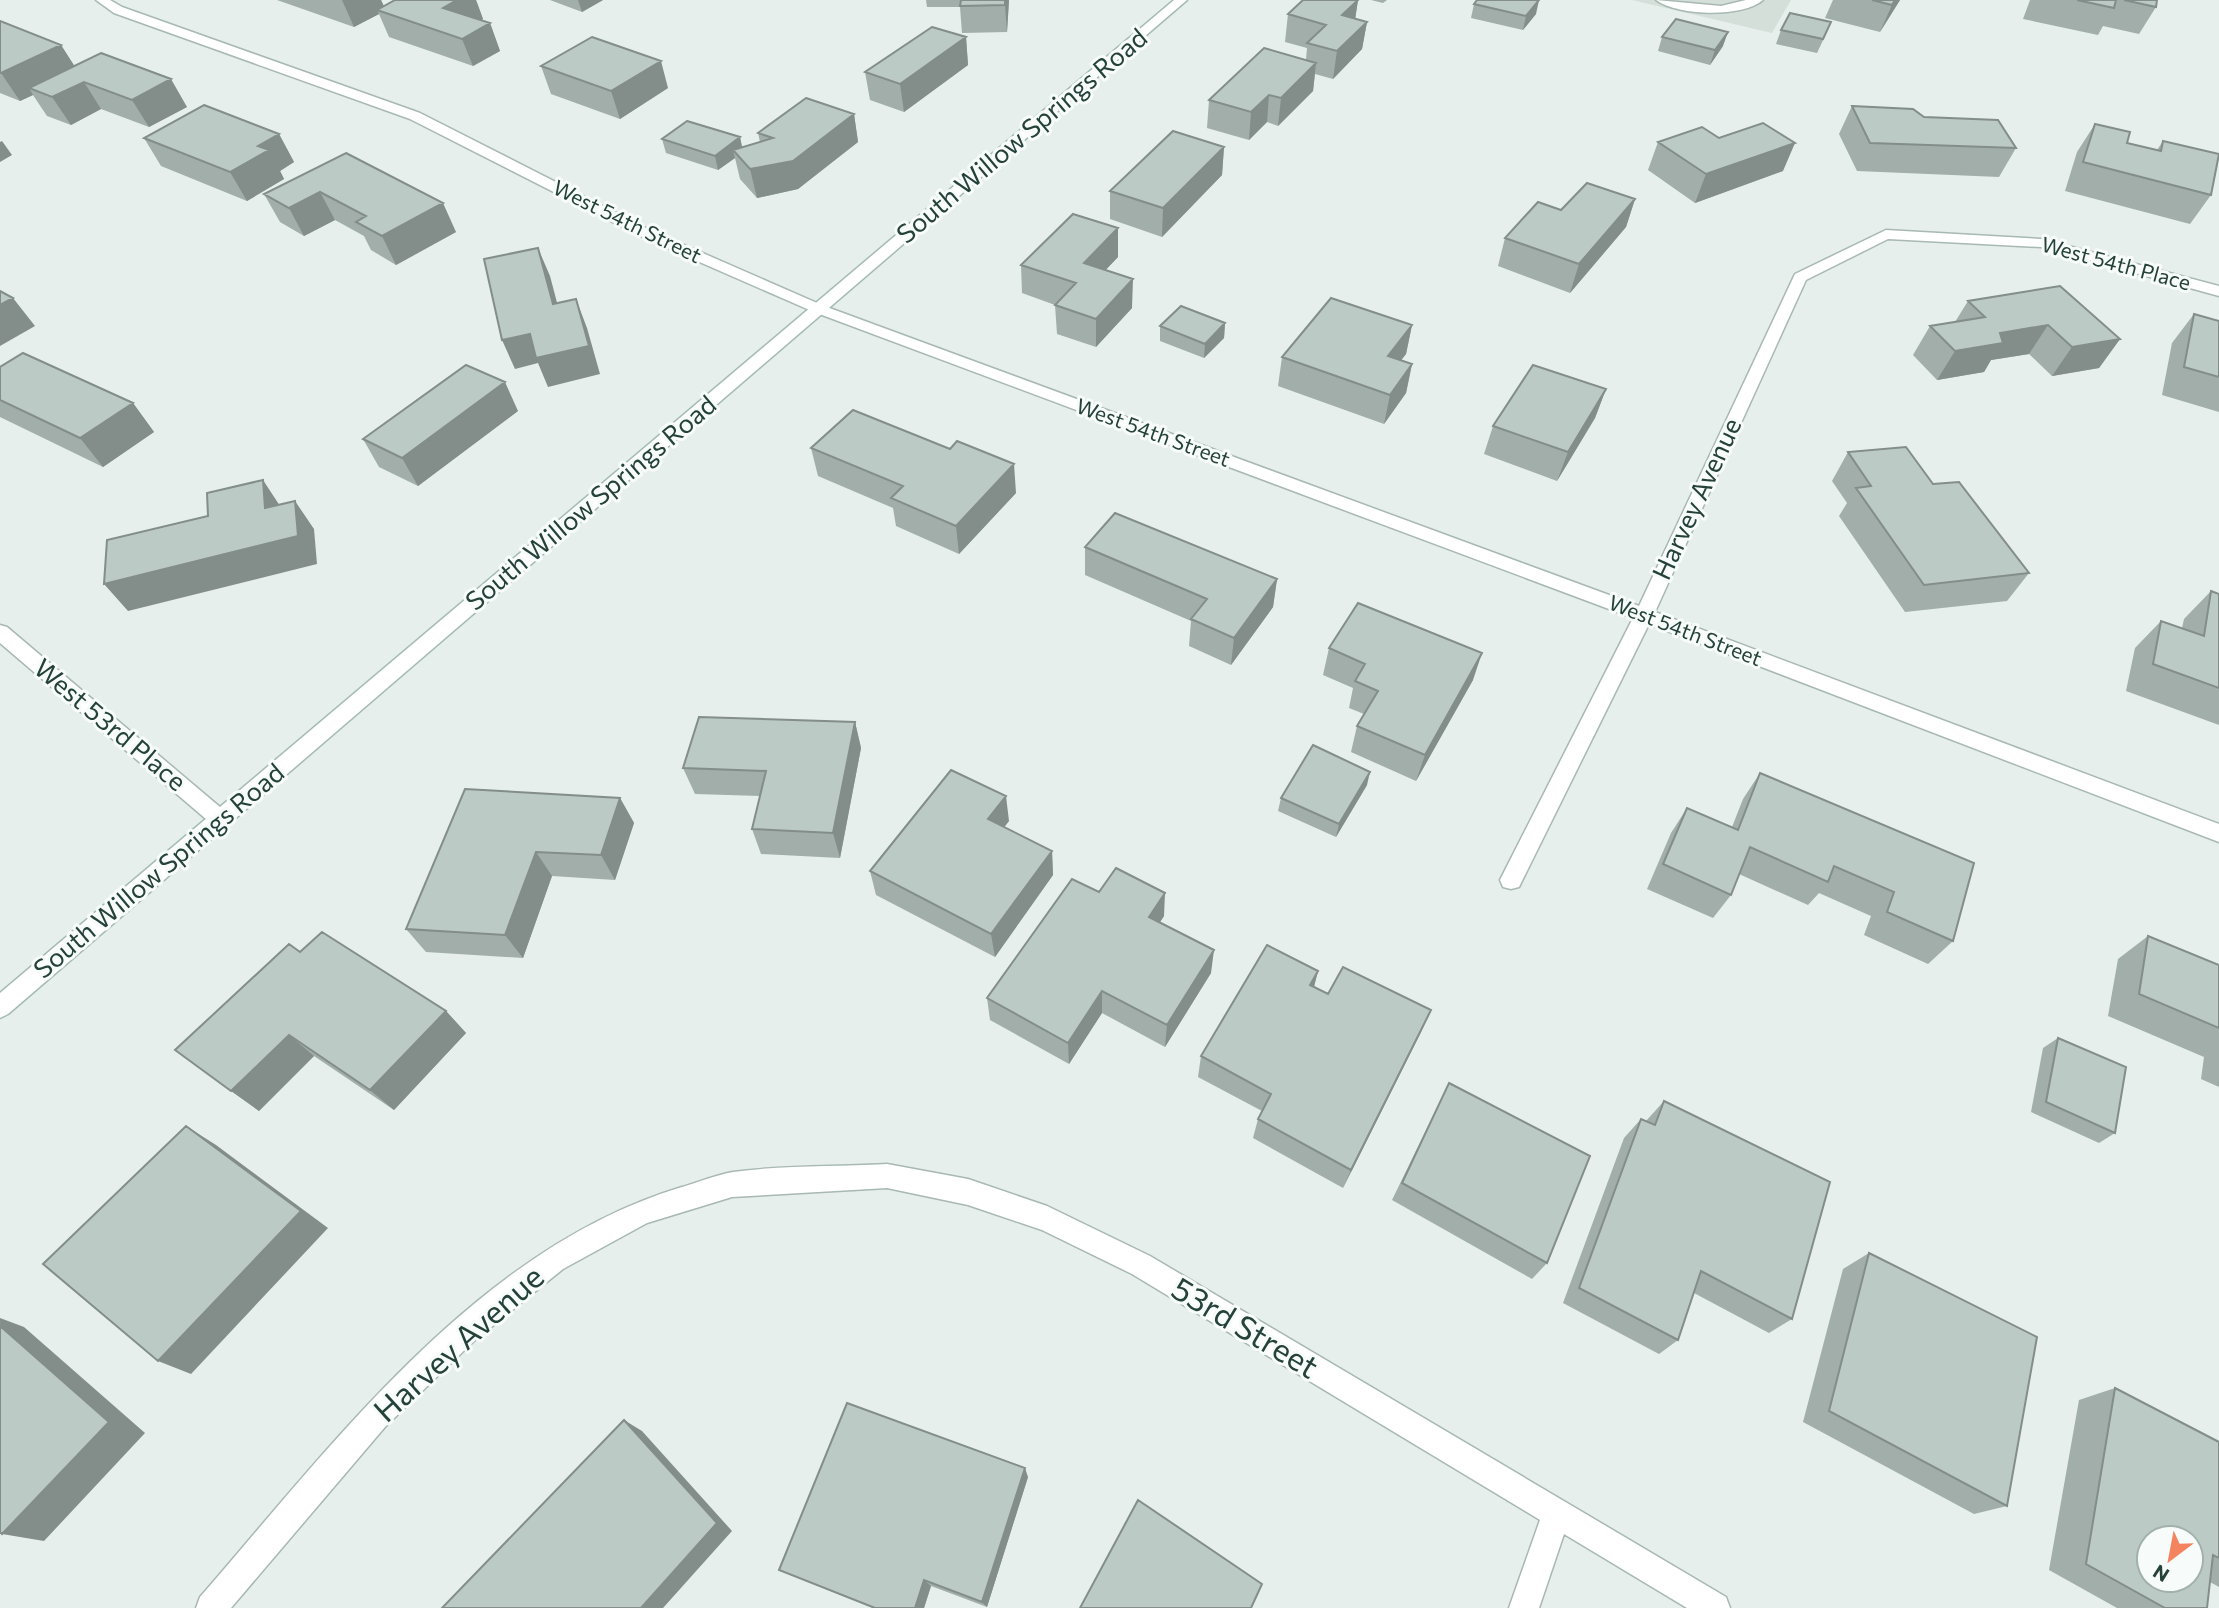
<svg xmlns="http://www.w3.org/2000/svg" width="2219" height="1608" font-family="Commissioner,sans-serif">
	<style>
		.built { fill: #d4dfda }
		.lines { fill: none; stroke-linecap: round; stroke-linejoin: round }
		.lane-casing { stroke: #a8b8b2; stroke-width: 3 }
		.street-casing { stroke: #a8b8b2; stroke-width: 3 }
		.secondary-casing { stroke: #a4bbb3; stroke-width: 3 }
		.lane { fill: #fff; fill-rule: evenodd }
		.street { fill: #fff; fill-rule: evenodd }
		.secondary { fill: #fff; fill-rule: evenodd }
		.wall { fill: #a1aea9 }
		.shaded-wall { fill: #838d89 }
		.building { fill: #bbcac4; stroke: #838d89; stroke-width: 2; fill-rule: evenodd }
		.labels { text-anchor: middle; stroke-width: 6; stroke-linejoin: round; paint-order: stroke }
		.far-street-label { font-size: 21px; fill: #24423a; stroke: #f7fbf9 }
		.street-label { font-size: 26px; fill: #24423a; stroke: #f7fbf9 }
		.near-street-label { font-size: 32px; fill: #24423a; stroke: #f7fbf9 }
	</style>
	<rect width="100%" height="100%" fill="#e6efeb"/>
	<path class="built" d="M 1632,0 L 1791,0 L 1772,33 Z"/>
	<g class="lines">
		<g class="lane-casing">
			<path id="lane" d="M 1656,0 L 1721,6 L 1746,0 L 1763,0 C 1742,18 1678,16 1656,0 Z"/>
		</g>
		<g class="street-casing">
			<path id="street" d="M 96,0 L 110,0 L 122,7 L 420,113 L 650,230 L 824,306 L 1639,606 L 1795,274 L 1886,230 L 2042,239 L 2219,286 L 2219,296 L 2041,247 L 1888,239 L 1806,280 L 1655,612 L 2219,824 L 2219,842 L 1649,624 L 1519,887 L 1511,889 L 1503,887 L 1500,880 L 1633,618 L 814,312 L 640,236 L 410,119 L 114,13 Z
				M 0,625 L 7,627 L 227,813 L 231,819 L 227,825 L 220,828 L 213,825 L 0,643 Z
				M 887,1164 L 968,1179 L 1047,1206 L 1150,1256 L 1726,1597 L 1730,1608 L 1687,1608 L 1564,1534 L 1539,1608 L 1509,1608 L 1540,1520 L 1132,1274 L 1042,1230 L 968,1205 L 887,1188 L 732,1197 L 647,1223 L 563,1269 L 474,1341 L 385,1427 L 231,1608 L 196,1608 L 200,1597 C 334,1443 478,1248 682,1187 C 699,1182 716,1175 733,1172 C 783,1165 836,1167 887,1164 Z"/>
		</g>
		<g class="secondary-casing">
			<path id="secondary" d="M 1174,0 L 1187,0 L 8,1014 L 0,1018 L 0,993 Z"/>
		</g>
		<use href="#lane" class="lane"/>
		<use href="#street" class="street"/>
		<use href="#secondary" class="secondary"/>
	</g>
	<path class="wall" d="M 277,0 L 381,0 L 384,6 L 395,0 L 476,0 L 483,19 L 480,20 L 490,23 L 500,51 L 473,66 L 389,37 L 379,14 L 354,27 Z
		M 550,0 L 603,0 L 582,12 Z
		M 926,0 L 1009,0 L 1007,32 L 962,33 L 960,7 L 927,7 Z
		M 1358,0 L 1355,19 L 1367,22 L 1362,49 L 1333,79 L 1315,74 L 1313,91 L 1278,126 L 1267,122 L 1249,140 L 1207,128 L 1209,100 L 1306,60 L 1307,48 L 1285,42 L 1288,14 Z
		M 1371,0 L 1387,0 L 1383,3 Z
		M 1833,0 L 1900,0 L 1880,32 L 1825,18 Z
		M 2030,0 L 2157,0 L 2156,7 L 2139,34 L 2103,26 L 2098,35 L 2023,19 Z
		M 1474,4 L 1536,14 L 1523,30 L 1471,18 Z
		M 0,21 L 61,45 L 74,66 L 187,107 L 149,127 L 101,109 L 71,125 L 47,116 L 33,95 L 20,101 L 0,93 Z
		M 1781,30 L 1825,36 L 1817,53 L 1776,44 Z
		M 966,37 L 968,65 L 904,112 L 870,100 L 865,72 Z
		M 1662,37 L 1723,46 L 1710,65 L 1658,51 Z
		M 541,66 L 668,88 L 620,119 L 551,94 Z
		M 1852,106 L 1924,117 L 2016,148 L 1999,177 L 1857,171 L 1839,134 Z
		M 854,114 L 858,142 L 798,189 L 757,198 L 740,179 L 735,158 L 718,170 L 666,153 L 662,139 L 740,137 L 742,147 L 760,142 L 758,133 Z
		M 2095,124 L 2127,143 L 2157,150 L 2163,141 L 2211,195 L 2190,224 L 2065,191 L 2077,152 Z
		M 279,134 L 294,162 L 280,171 L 284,179 L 247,201 L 161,166 L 144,138 Z
		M 1719,138 L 1783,171 L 1695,203 L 1648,170 L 1658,142 Z
		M 1224,147 L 1222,175 L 1162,237 L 1110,219 L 1110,191 Z
		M 346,153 L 456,232 L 396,265 L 371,250 L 364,236 L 335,220 L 304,236 L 280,222 L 264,194 Z
		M 1635,199 L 1626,227 L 1570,293 L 1498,266 L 1505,238 L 1561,210 Z
		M 1118,257 L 1105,270 L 1132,308 L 1096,347 L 1057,334 L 1055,305 L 1022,293 L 1021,265 Z
		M 1968,301 L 2120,339 L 2099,368 L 2052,376 L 2029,354 L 1991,360 L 1984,372 L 1937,380 L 1913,355 L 1930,326 L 1955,322 Z
		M 2194,314 L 2219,321 L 2219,412 L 2162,395 L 2172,343 Z
		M 1225,323 L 1224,338 L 1204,358 L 1160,341 L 1160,326 Z
		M 1412,325 L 1406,354 L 1401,360 L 1412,364 L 1406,393 L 1384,424 L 1278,386 L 1282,357 Z
		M 0,367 L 133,403 L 154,432 L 103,467 L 0,417 Z
		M 1606,389 L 1595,418 L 1557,481 L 1484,454 L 1493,426 Z
		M 518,411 L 418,486 L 379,467 L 363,439 Z
		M 811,448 L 1016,493 L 959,554 L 896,526 L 893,508 L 818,476 Z
		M 1848,452 L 1933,484 L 2029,573 L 2007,601 L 1905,612 L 1839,516 L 1847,503 L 1832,481 Z
		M 1085,547 L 1277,579 L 1273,607 L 1231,665 L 1189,646 L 1191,621 L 1085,575 Z
		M 2211,591 L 2219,594 L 2219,725 L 2126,691 L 2135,648 L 2161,621 L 2182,628 L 2184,619 Z
		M 1329,648 L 1473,680 L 1416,781 L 1351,752 L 1357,726 L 1364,714 L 1349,708 L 1353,688 L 1323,675 Z
		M 855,722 L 861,748 L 840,858 L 761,854 L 752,829 L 760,796 L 695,794 L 683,768 Z
		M 1760,773 L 1953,941 L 1928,964 L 1864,935 L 1871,916 L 1819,893 L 1808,905 L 1739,874 L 1731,895 L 1713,918 L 1647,889 L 1671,833 L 1687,808 L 1732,827 L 1743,799 Z
		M 1367,785 L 1336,837 L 1278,811 L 1281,798 Z
		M 620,798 L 634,823 L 615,880 L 552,876 L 523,958 L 426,952 L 406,929 Z
		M 1009,821 L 1004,827 L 1052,851 L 1053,875 L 995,957 L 876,895 L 870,871 Z
		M 1099,892 L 1164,916 L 1160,922 L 1211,973 L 1165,1047 L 1102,1013 L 1069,1064 L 990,1020 L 987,998 Z
		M 2148,936 L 2219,965 L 2219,1087 L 2201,1079 L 2204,1057 L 2108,1016 L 2118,959 Z
		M 300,952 L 446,1011 L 466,1033 L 394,1110 L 314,1056 L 259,1111 L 175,1050 Z
		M 1318,971 L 1314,987 L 1328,994 L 1431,1010 L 1343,1188 L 1253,1138 L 1258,1119 L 1262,1111 L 1198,1077 L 1201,1056 Z
		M 2058,1038 L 2115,1133 L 2099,1143 L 2031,1112 L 2043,1048 Z
		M 1449,1083 L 1547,1263 L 1532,1279 L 1392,1200 Z
		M 1664,1101 L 1792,1319 L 1769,1333 L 1694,1293 L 1678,1340 L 1659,1354 L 1563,1303 L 1624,1138 L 1641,1119 L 1646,1121 Z
		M 1869,1253 L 2007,1506 L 1974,1514 L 1803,1422 L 1843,1269 Z
		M 2115,1388 L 2219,1442 L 2219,1587 L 2210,1582 L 2207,1608 L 2117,1608 L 2049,1570 L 2079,1400 Z
		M 1028,1477 L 987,1607 L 931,1586 L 924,1608 L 873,1608 L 779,1570 Z"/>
	<path class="shaded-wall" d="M 342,0 L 381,0 L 386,11 L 377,10 L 379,14 L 354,27 Z
		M 457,0 L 476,0 L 483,19 L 453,35 L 443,8 Z
		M 578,0 L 603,0 L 582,12 Z
		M 1005,0 L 1009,0 L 1007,32 L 1005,5 Z
		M 1358,0 L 1354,27 L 1342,15 Z
		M 1539,0 L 1536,14 L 1523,30 L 1526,16 Z
		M 1895,0 L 1900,0 L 1880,32 L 1892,5 Z
		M 1367,22 L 1362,49 L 1333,79 L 1337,51 Z
		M 490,23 L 500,51 L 473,66 L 462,39 Z
		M 1728,32 L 1723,46 L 1710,65 L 1715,50 Z
		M 966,37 L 968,65 L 904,112 L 900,84 Z
		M 61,45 L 79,73 L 29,88 L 33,95 L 20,101 L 1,73 Z
		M 661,61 L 668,88 L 620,119 L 611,91 Z
		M 1316,63 L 1313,91 L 1278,126 L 1281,98 Z
		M 171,79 L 187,107 L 149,127 L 132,100 Z
		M 84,82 L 101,109 L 71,125 L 52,97 Z
		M 1269,95 L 1267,122 L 1249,140 L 1251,112 Z
		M 854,114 L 858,142 L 798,189 L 757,198 L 750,169 Z
		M 279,134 L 294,162 L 280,171 L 284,179 L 247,201 L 230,172 L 258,146 Z
		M 740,137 L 743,152 L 733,150 L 735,158 L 718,170 L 715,156 Z
		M 2,141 L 12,155 L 0,162 L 0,142 Z
		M 1795,143 L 1783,171 L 1695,203 L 1706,174 Z
		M 1224,147 L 1222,175 L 1162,237 L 1163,208 Z
		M 320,192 L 335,220 L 304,236 L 289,208 Z
		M 1635,199 L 1626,227 L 1570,293 L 1579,264 Z
		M 443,203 L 456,232 L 396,265 L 382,236 Z
		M 1118,228 L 1118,257 L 1085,292 L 1084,263 Z
		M 538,248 L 550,276 L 565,333 L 553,304 Z
		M 1133,279 L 1132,308 L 1096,347 L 1096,319 Z
		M 13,298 L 35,326 L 0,346 L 0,305 Z
		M 576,299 L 587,328 L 600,374 L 548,387 L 538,363 L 515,369 L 502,340 Z
		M 1225,323 L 1224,338 L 1204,358 L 1205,344 Z
		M 1412,325 L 1406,354 L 1382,385 L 1388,356 Z
		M 2048,325 L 2029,354 L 1991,360 L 1984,372 L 1937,380 L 1955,351 L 2000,333 Z
		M 2120,339 L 2099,368 L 2052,376 L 2072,347 Z
		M 1412,364 L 1406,393 L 1384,424 L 1390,395 Z
		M 505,382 L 518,411 L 418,486 L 402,458 Z
		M 1606,389 L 1595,418 L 1557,481 L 1568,452 Z
		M 133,403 L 154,432 L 103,467 L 80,438 Z
		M 1014,464 L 1016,493 L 959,554 L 956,526 Z
		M 263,480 L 282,509 L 265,508 Z
		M 295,501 L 314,529 L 317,564 L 128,611 L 104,584 Z
		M 1277,579 L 1273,607 L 1231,665 L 1234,638 Z
		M 1482,653 L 1473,680 L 1416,781 L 1425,755 Z
		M 855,722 L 861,748 L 840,858 L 833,833 Z
		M 1370,772 L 1367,785 L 1336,837 L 1339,824 Z
		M 1006,796 L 1009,821 L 991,844 L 988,819 Z
		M 620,798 L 634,823 L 615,880 L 601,855 Z
		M 1052,851 L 1053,875 L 995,957 L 991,934 Z
		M 536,852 L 552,876 L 523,958 L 505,935 Z
		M 1165,893 L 1164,916 L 1148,940 L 1149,917 Z
		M 1214,950 L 1211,973 L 1165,1047 L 1167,1025 Z
		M 1318,971 L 1312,994 L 1310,985 Z
		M 1102,991 L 1102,1013 L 1069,1064 L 1068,1043 Z
		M 1431,1010 L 1421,1032 L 1343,1188 L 1351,1170 Z
		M 446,1011 L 466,1033 L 394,1110 L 370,1090 Z
		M 289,1035 L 314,1056 L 259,1111 L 231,1091 Z
		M 186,1126 L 216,1145 L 328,1228 L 191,1374 L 158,1361 Z
		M 0,1318 L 24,1327 L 145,1433 L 44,1541 L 2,1534 Z
		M 624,1420 L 642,1431 L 732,1531 L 663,1608 L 641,1608 Z
		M 1025,1468 L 1028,1477 L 987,1607 L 982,1602 Z
		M 924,1580 L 931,1586 L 924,1608 L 915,1608 Z"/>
	<path class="building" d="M 395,0 L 457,0 L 443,8 L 490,23 L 462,39 L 377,10 Z
		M 961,0 L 1005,0 L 1005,5 L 960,6 Z
		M 1303,0 L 1358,0 L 1342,15 L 1367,22 L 1337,51 L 1307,43 L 1326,25 L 1288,14 Z
		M 1477,0 L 1539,0 L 1526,16 L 1474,4 Z
		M 1872,0 L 1895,0 L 1892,5 Z
		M 2077,0 L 2116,0 L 2114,8 Z
		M 2124,0 L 2157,0 L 2156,7 Z
		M 1790,13 L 1831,22 L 1823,39 L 1781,30 Z
		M 1676,19 L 1728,32 L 1715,50 L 1662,37 Z
		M 0,21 L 61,45 L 1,73 L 0,73 Z
		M 932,27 L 966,37 L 900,84 L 865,72 Z
		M 592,37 L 661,61 L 611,91 L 541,66 Z
		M 1264,48 L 1316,63 L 1281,98 L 1269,95 L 1251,112 L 1209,100 Z
		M 101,53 L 171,79 L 132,100 L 84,82 L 52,97 L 29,88 Z
		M 806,98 L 854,114 L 793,161 L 750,169 L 733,150 L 773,138 L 758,133 Z
		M 204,105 L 279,134 L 258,146 L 269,150 L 230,172 L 144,138 Z
		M 1852,106 L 1913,109 L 1924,117 L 1998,120 L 2016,148 L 1870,143 Z
		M 687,121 L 740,137 L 715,156 L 662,139 Z
		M 1763,123 L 1795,143 L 1706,174 L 1658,142 L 1702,127 L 1719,138 Z
		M 2095,124 L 2130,132 L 2127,143 L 2161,151 L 2163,141 L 2219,154 L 2211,195 L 2083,162 Z
		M 1173,131 L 1224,147 L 1163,208 L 1110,191 Z
		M 346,153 L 443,203 L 382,236 L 356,222 L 366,216 L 320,192 L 289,208 L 264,194 Z
		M 1587,183 L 1635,199 L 1579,264 L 1505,238 L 1538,202 L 1561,210 Z
		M 1073,214 L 1118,228 L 1084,263 L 1133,279 L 1096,319 L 1055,305 L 1076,283 L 1021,265 Z
		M 538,248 L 553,304 L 576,299 L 589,346 L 536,358 L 530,334 L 502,340 L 484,259 Z
		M 2060,286 L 2120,339 L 2072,347 L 2048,325 L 2000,333 L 2003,343 L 1955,351 L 1930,326 L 1985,317 L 1968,301 Z
		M 0,291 L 13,298 L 0,305 Z
		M 1331,298 L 1412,325 L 1388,356 L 1412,364 L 1390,395 L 1282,357 Z
		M 1181,306 L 1225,323 L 1205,344 L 1160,326 Z
		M 2194,314 L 2219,321 L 2219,377 L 2184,367 Z
		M 23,353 L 133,403 L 80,438 L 0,400 L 0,367 Z
		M 466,365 L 505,382 L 402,458 L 363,439 Z
		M 1533,365 L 1606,389 L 1568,452 L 1493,426 Z
		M 853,410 L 950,449 L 957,441 L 1014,464 L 956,526 L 891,498 L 903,486 L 811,448 Z
		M 1906,447 L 1933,484 L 1959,482 L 2029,573 L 1924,585 L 1856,488 L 1871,486 L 1848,452 Z
		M 263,480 L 265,508 L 295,501 L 298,536 L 104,584 L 107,540 L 208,516 L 207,493 Z
		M 1115,513 L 1277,579 L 1234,638 L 1191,619 L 1207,599 L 1085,547 Z
		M 2211,591 L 2219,594 L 2219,688 L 2153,664 L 2161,621 L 2204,636 Z
		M 1358,603 L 1482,653 L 1425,755 L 1357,726 L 1378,691 L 1355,681 L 1365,664 L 1329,648 Z
		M 699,717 L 855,722 L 833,833 L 752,829 L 766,771 L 683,768 Z
		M 1313,745 L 1370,772 L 1339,824 L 1281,798 Z
		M 951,770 L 1006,796 L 988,819 L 1052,851 L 991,934 L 870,871 Z
		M 1760,773 L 1974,863 L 1953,941 L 1887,912 L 1894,892 L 1834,866 L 1828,882 L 1750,847 L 1731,895 L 1663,864 L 1687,808 L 1738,830 Z
		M 465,789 L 620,798 L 601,855 L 536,852 L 505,935 L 406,929 Z
		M 1116,868 L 1165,893 L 1149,917 L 1214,950 L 1167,1025 L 1102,991 L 1068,1043 L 987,998 L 1072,879 L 1099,892 Z
		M 322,932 L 446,1011 L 370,1090 L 289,1035 L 231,1091 L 175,1050 L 289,944 L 300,952 Z
		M 2148,936 L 2219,965 L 2219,1028 L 2139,994 Z
		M 1267,945 L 1318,971 L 1310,985 L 1328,994 L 1343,967 L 1431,1010 L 1351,1170 L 1258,1119 L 1271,1094 L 1201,1056 Z
		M 2058,1038 L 2126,1067 L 2115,1133 L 2046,1102 Z
		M 1449,1083 L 1590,1156 L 1547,1263 L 1402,1183 Z
		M 1664,1101 L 1830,1182 L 1792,1319 L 1701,1271 L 1678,1340 L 1579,1288 L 1641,1119 L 1655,1125 Z
		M 186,1126 L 301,1211 L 158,1361 L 43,1264 Z
		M 1869,1253 L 2037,1337 L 2007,1506 L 1829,1411 Z
		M 0,1326 L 109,1422 L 2,1534 L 0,1532 Z
		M 2115,1388 L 2219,1442 L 2219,1558 L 2213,1555 L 2207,1608 L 2165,1608 L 2086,1564 ZM 2149,1538 L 2191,1538 L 2191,1580 L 2149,1580 Z
		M 847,1403 L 1025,1468 L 982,1602 L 924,1580 L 915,1608 L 875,1608 L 779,1570 Z
		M 624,1420 L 717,1523 L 641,1608 L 442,1608 Z
		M 1138,1500 L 1262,1584 L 1251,1608 L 1080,1608 Z"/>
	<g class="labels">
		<g class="far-street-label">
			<text transform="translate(627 222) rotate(26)" y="7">West 54th Street</text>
			<text transform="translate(2116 264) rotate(15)" y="7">West 54th Place</text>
			<text transform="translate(1153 433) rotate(20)" y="7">West 54th Street</text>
			<text transform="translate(1685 631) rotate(21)" y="7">West 54th Street</text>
		</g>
		<g class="street-label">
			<text transform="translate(1022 136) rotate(-40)" y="9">South Willow Springs Road</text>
			<text transform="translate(1697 499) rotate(-65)" y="9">Harvey Avenue</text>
			<text transform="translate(591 503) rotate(-40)" y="9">South Willow Springs Road</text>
			<text transform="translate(110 725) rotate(40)" y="9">West 53rd Place</text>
			<text transform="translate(159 871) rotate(-40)" y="9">South Willow Springs Road</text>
		</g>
		<g class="near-street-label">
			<text transform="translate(1245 1328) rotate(31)" y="11">53rd Street</text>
			<text transform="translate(459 1344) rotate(-42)" y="11">Harvey Avenue</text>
		</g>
	</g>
	<g transform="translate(2170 1559) rotate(212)"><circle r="33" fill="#f7fbf9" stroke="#a3b1ad" stroke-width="2"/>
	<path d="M0-5L12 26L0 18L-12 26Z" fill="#f4845f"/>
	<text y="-10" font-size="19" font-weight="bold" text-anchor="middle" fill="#24423a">N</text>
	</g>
</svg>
